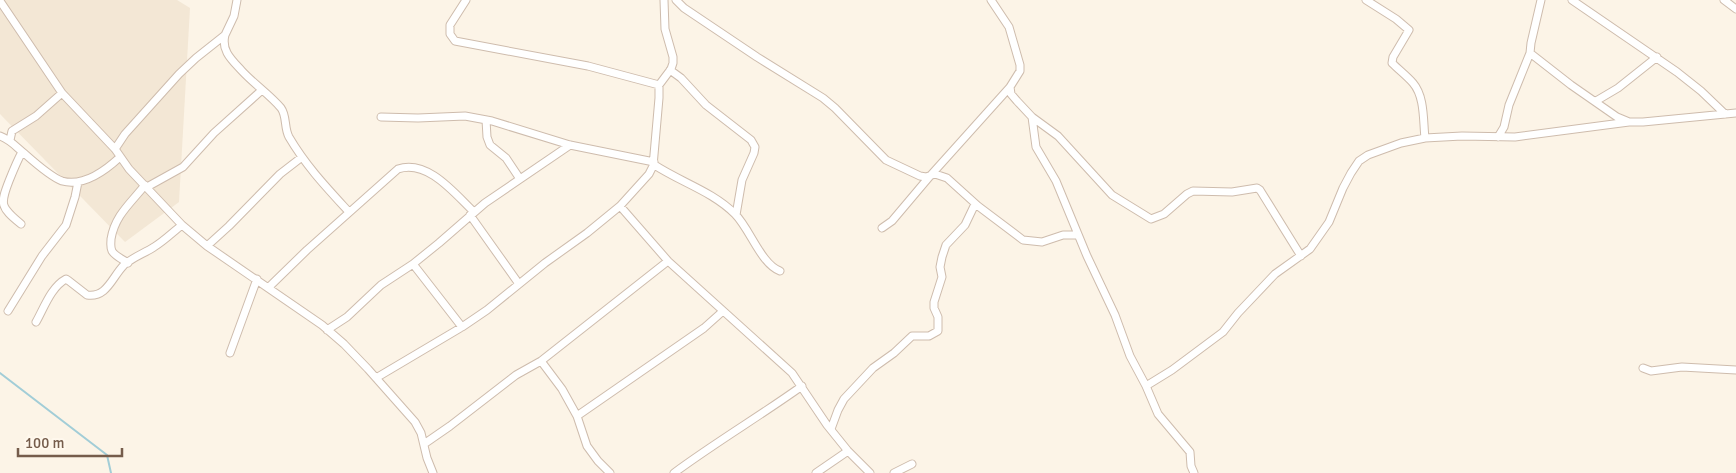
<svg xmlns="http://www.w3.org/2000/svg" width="1736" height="473" font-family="Signika,sans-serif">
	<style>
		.residential { fill: #f3e7d5 }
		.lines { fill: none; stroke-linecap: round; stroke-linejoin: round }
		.stream { stroke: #a2cdd7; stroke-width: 2 }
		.street-casing { stroke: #cebcad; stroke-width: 9 }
		.street { stroke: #fff; stroke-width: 7 }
	</style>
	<rect width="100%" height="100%" fill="#fcf4e7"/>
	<path class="residential" d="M 0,0 L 177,0 L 190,8 L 179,202 L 125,242 L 0,114 Z"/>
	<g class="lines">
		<path class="stream" d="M 0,373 L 107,455 L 111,473"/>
		<g class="street-casing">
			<path id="street" d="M 466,0 L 450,25 L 450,34 L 455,41 L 588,66 L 659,85
				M 676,0 L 684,8 L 757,57 L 823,98 L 835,108 L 886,160 L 920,176 L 926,177 L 935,174 L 947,178 L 978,206 L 1023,240 L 1042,242 L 1063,235 L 1078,235
				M 991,0 L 1009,27 L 1020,65 L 1020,71 L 1010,87 L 1011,94 L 1017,101 L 1032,117 L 1058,136 L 1112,195 L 1151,219 L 1164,214 L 1187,194 L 1193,191 L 1232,192 L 1257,188 L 1260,190 L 1301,256
				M 1366,0 L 1396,19 L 1409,30 L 1393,57 L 1392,63 C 1399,70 1407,76 1413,83 C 1425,97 1423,121 1425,138
				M 1541,0 L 1531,43 L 1530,53 L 1571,85 L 1617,117 L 1629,122 L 1643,122 L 1736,113
				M 1572,0 L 1677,72 L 1701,91 L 1725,114
				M 1724,0 L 1736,9
				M 0,1 L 62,93 L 115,149 L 129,169 L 182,225 L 207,246 L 322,325 L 344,344 L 368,369 L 415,422 L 421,433 L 427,458 L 433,473
				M 225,35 C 221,51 232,60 242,71 C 254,84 270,95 281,108 C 287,116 284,128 289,137 C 306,166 327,188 349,212
				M 670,70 L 681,78 L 706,105 L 751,140 L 755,147 L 754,153 L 742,180 L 736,215
				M 1596,101 L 1618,88 L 1657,57
				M 381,117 L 418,118 L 465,116 L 492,121 L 570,145 L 654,162
				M 1032,117 L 1036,147 L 1056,181 L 1087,256 L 1115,315 L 1130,356 L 1146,386 L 1158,414 L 1190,452 L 1191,466 L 1194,473
				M 486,120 L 487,137 L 490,145 L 506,158 L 520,179
				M 0,136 C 11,140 16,147 25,154 C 34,162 51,177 62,181 C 83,187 105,171 120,157
				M 1498,137 L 1504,127 L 1509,105 L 1530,53
				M 10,140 L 12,131 L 36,116 L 62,93
				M 115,149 L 125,134 L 179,74 L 196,58 L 225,35 L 234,16 L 237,0
				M 653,164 C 680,182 712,191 735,214 C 750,229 761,264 780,271
				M 147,187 L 183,167 L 214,133 L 262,90
				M 620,206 L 668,261 L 792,373 L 827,425 L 848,451 L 870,473
				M 470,215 L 519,284
				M 21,224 C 0,207 0,204 9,181 C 13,171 17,161 22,152
				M 882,228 L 892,221 L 930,176 L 1010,87
				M 207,246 L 229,226 L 280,174 L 302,157
				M 128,263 C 122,259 115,256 112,251 C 110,247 111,243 111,239 C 115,215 131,203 145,185
				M 413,264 L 462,327
				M 269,287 L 307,250 L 398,169 C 428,159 455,194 474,212
				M 8,311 L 42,256 L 66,225 L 75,197 L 78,182
				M 36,322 C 44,308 51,287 66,279 L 69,281 L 87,295 C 107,298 112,277 124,265 C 133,257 145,253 154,247 C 164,241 173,232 182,225
				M 327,330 L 347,317 L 381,285 L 413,264 L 439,243 L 485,203 L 570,145
				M 230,353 L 257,279
				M 541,361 L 562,389 L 577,416 L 587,446 L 598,461 L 610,473
				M 1643,368 L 1651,371 L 1682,367 L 1736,370
				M 376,378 L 462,327 L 487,310 L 545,263 L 587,233 L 620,206 L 649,174 L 653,166 L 659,98 L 659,85 L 671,69 L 673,63 L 673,57 L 665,29 L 664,0
				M 1146,386 L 1172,370 L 1223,332 L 1238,313 L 1275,274 L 1310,249 L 1329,222 L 1343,188 L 1351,173 L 1359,161 L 1368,155 L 1401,143 L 1425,138 L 1462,136 L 1515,137 L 1629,122
				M 577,416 L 704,328 L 723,311
				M 831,429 L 838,410 L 844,399 L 873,368 L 894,353 L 912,336 L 929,336 L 938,331 L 938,317 L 934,308 L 934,302 L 942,277 L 940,267 L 942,257 L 946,245 L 965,225 L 975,204
				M 424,444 L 450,426 L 516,375 L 541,361 L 668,261
				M 674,473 C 716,442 760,416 802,386
				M 816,473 L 848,451
				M 894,473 L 912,464"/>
		</g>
		<use href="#street" class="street"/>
	</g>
	<path d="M18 448v8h104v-8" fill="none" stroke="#755c4b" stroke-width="2.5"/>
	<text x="25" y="448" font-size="15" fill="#755c4b" stroke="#fff8ed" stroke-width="4" paint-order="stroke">100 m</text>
</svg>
